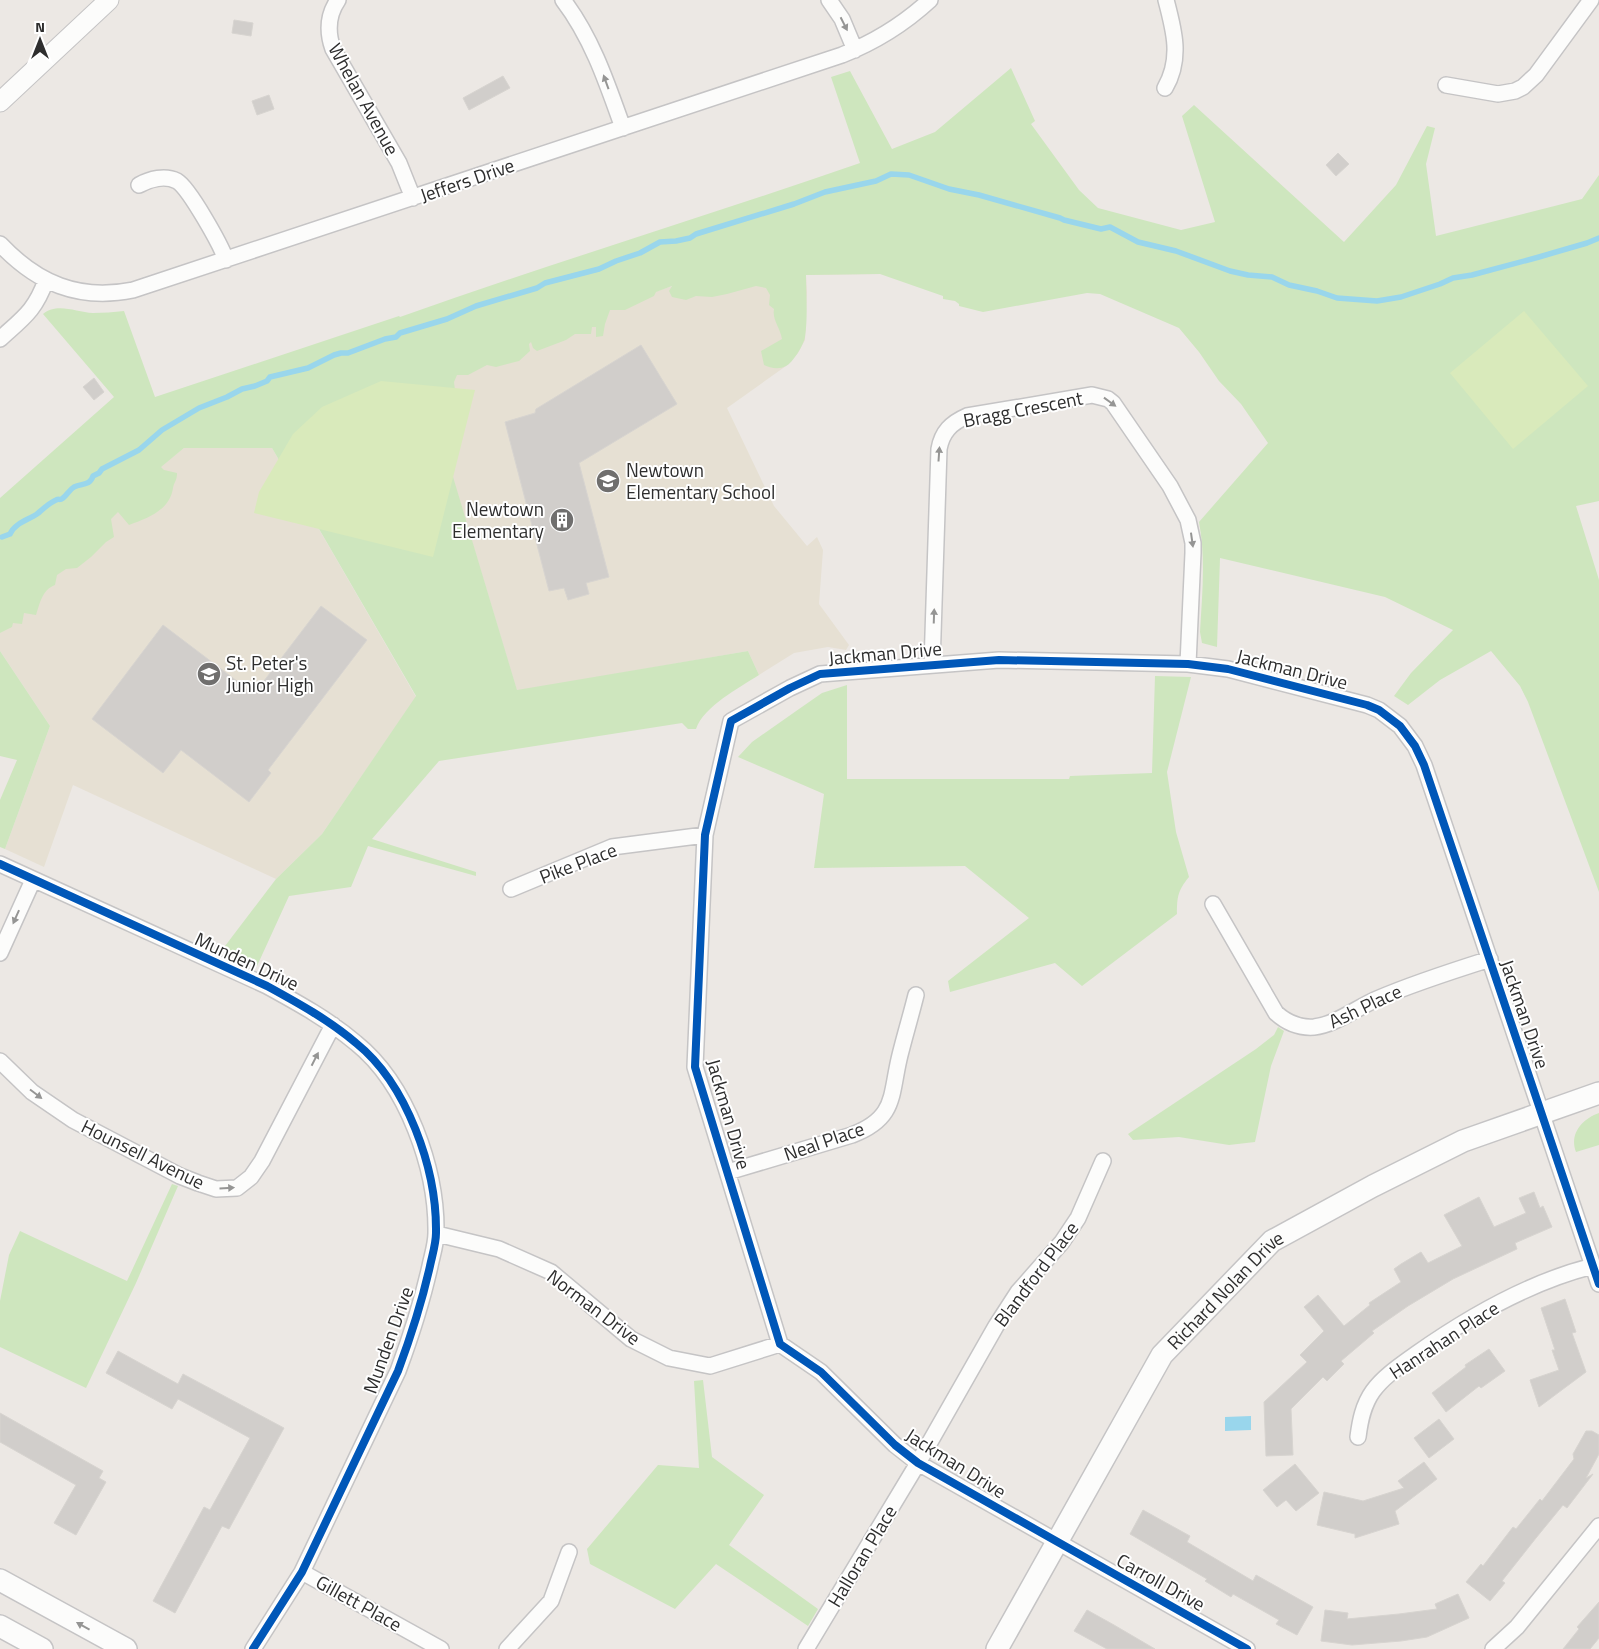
<svg xmlns="http://www.w3.org/2000/svg" width="1599" height="1649" font-family="'Titillium Web',sans-serif">
	<style>
		.education { fill: #e6e0d3 }
		.green { fill: #cee6be }
		.pitch { fill: #d9eabb }
		.water { fill: #99d6ec }
		.lines { fill: none; stroke-linecap: round; stroke-linejoin: round }
		.stream { stroke: #99d6ec; stroke-width: 5.5 }
		.building { fill: #d1cecb; stroke: #d7d4d0 }
		.minor-casing { stroke: #c5c4c5; stroke-width: 18 }
		.tertiary-casing { stroke: #c5c4c5; stroke-width: 21 }
		.secondary-casing { stroke: #c5c4c5; stroke-width: 24 }
		.minor { stroke: #fcfcfb; stroke-width: 15 }
		.tertiary { stroke: #fcfcfb; stroke-width: 19 }
		.secondary { stroke: #fcfcfb; stroke-width: 21 }
		.cycleway-casing { stroke: #fff; stroke-width: 11 }
		.cycleway { stroke: #0057b8; stroke-width: 8 }
		.oneway { fill: #959594 }
		.labels { text-anchor: middle; stroke-width: 4; stroke-linejoin: round; paint-order: stroke }
		.street-label { font-size: 19px; fill: #2e2e2e; stroke: #fff }
		.poi-label { font-size: 19px; fill: #2e2e2e; stroke: #fff; text-anchor: start }
	</style>
	<rect width="100%" height="100%" fill="#ece8e4"/>
	<path class="education" d="M 805,243 L 880,274 L 806,275 L 807,292 L 805,340 L 798,353 L 786,366 L 727,408 L 774,506 L 807,546 L 817,537 L 823,550 L 819,604 L 849,645 L 846,650 L 828,647 L 794,653 L 759,675 L 748,651 L 517,691 L 420,368 Z
		M 184,448 L 272,448 L 416,697 L 322,834 L 276,879 L 73,785 L 44,867 L 5,849 L 50,726 L 0,651 L 0,593 Z"/>
	<path class="green" d="M 1011,68 L 1035,121 L 1031,124 L 1079,190 L 1098,208 L 1181,230 L 1215,222 L 1182,116 L 1194,105 L 1344,242 L 1396,185 L 1427,126 L 1435,128 L 1426,164 L 1436,236 L 1582,199 L 1599,175 L 1599,501 L 1576,506 L 1599,580 L 1599,892 L 1528,702 L 1520,686 L 1491,651 L 1440,680 L 1408,705 L 1394,696 L 1411,673 L 1453,630 L 1385,597 L 1220,558 L 1217,647 L 1202,643 L 1200,632 C 1202,596 1206,559 1199,522 L 1268,443 L 1241,404 L 1219,381 L 1199,352 L 1179,328 L 1100,294 L 1087,293 L 983,312 L 959,306 L 959,304 L 955,301 L 943,299 L 943,296 L 880,274 L 806,275 C 806,295 808,317 805,337 C 804,344 793,363 786,366 C 779,370 770,368 764,365 L 761,351 L 782,339 C 780,327 772,320 774,309 L 769,305 L 770,295 L 766,288 L 756,286 L 727,294 L 712,297 L 696,296 L 686,300 L 672,297 L 669,291 L 672,286 L 656,292 L 654,296 L 625,310 L 610,310 L 605,324 L 603,336 L 596,337 L 596,327 L 592,327 L 591,334 L 575,334 L 566,340 L 537,351 L 533,348 L 531,342 L 529,344 L 530,351 L 519,361 L 496,367 L 487,365 L 468,375 L 457,375 L 454,382 L 455,390 L 442,440 L 517,690 L 748,651 L 759,675 C 739,688 704,706 696,729 L 688,729 L 682,723 L 439,761 L 372,839 L 476,872 L 476,876 L 368,846 L 351,887 L 289,896 L 257,966 L 222,950 L 276,879 L 322,834 L 416,696 L 272,448 L 184,448 L 161,467 L 164,470 L 177,473 C 177,481 174,482 173,488 C 170,510 148,518 129,525 L 118,512 L 111,519 L 114,537 L 106,542 L 91,557 L 77,568 L 66,569 L 57,575 L 55,585 C 42,590 40,603 36,615 L 24,613 L 22,624 L 13,623 L 12,627 L 0,633 L 0,498 L 114,397 L 43,314 C 57,302 76,312 93,313 C 103,313 114,312 124,311 L 155,397 L 399,316 L 400,317 C 552,263 707,216 860,163 L 831,77 L 850,71 L 892,149 L 935,132 Z
		M 0,651 L 50,726 L 5,849 L 0,847 L 0,800 L 17,760 L 0,756 Z
		M 1155,676 L 1191,677 L 1167,772 L 1176,832 L 1189,877 C 1178,890 1177,897 1177,914 L 1082,986 L 1055,963 L 950,992 L 948,981 L 1029,918 L 965,866 L 814,868 L 824,794 L 738,757 L 752,742 L 799,709 L 822,693 L 847,685 L 847,779 L 1069,779 L 1070,776 L 1152,773 Z
		M 1278,1027 L 1284,1031 L 1271,1066 L 1255,1142 L 1229,1145 L 1179,1137 L 1133,1140 L 1128,1134 L 1256,1049 L 1274,1035 Z
		M 1599,1113 L 1599,1145 L 1576,1152 C 1569,1134 1582,1119 1599,1113 Z
		M 172,1184 L 178,1186 L 136,1283 L 86,1388 L 0,1347 L 0,1301 L 9,1255 L 20,1231 L 127,1281 Z
		M 703,1380 L 712,1457 L 764,1495 L 729,1545 L 818,1609 L 808,1626 L 716,1564 L 675,1609 L 590,1564 L 587,1549 L 658,1465 L 699,1468 L 694,1381 Z"/>
	<path class="pitch" d="M 1524,311 L 1588,386 L 1513,449 L 1450,373 Z
		M 381,381 L 475,390 L 433,557 L 254,513 L 259,492 L 293,434 L 322,407 Z"/>
	<path class="water" d="M 1251,1416 L 1251,1430 L 1225,1431 L 1225,1417 Z"/>
	<g class="lines">
		<path class="stream" d="M 2,537 L 10,534 C 15,523 28,520 37,514 C 43,509 49,503 56,500 C 60,498 59,501 63,498 C 67,495 69,490 74,487 C 82,483 90,486 93,476 L 99,473 L 102,469 L 139,450 L 162,430 L 199,408 L 227,397 L 242,389 L 255,386 L 267,381 L 270,377 L 308,368 L 334,355 L 341,353 L 348,353 L 385,339 L 396,337 L 400,333 L 447,319 L 476,306 L 537,288 L 545,283 L 599,269 L 616,261 L 640,253 L 660,242 L 676,241 L 690,238 L 696,234 L 794,204 L 825,192 L 876,181 L 891,174 L 909,175 L 949,189 L 979,195 L 1060,218 L 1064,220 L 1101,229 L 1110,227 L 1138,242 L 1176,251 L 1230,271 L 1248,275 L 1272,277 L 1289,285 L 1317,291 L 1337,298 L 1377,301 L 1401,297 L 1440,284 L 1453,278 L 1472,275 L 1539,257 L 1587,243 L 1599,238"/>
	</g>
	<path class="building" d="M 234,20 L 253,23 L 251,36 L 232,33 Z
		M 503,76 L 510,88 L 469,110 L 463,98 Z
		M 269,95 L 274,109 L 257,115 L 252,101 Z
		M 1338,153 L 1349,164 L 1336,176 L 1326,165 Z
		M 641,345 L 677,404 L 579,463 L 609,577 L 586,583 L 589,594 L 568,600 L 564,588 L 549,591 L 505,422 L 535,413 L 536,409 Z
		M 94,378 L 104,392 L 94,400 L 83,387 Z
		M 321,606 L 367,640 L 268,770 L 271,773 L 249,802 L 181,750 L 163,773 L 92,719 L 163,625 L 254,694 Z
		M 1534,1192 L 1540,1208 L 1543,1206 L 1552,1227 L 1515,1243 L 1517,1249 L 1453,1279 L 1408,1306 L 1372,1331 L 1374,1333 L 1341,1361 L 1344,1364 L 1327,1381 L 1323,1377 L 1291,1409 L 1293,1455 L 1266,1456 L 1264,1402 L 1307,1362 L 1300,1355 L 1324,1331 L 1304,1307 L 1318,1295 L 1344,1326 L 1370,1305 L 1369,1303 L 1401,1282 L 1394,1269 L 1401,1264 L 1421,1252 L 1428,1263 L 1462,1246 L 1444,1215 L 1479,1197 L 1494,1227 L 1526,1213 L 1519,1198 Z
		M 1565,1299 L 1576,1332 L 1572,1333 L 1586,1372 L 1539,1407 L 1530,1380 L 1559,1370 L 1552,1350 L 1555,1350 L 1541,1308 Z
		M 1489,1349 L 1505,1371 L 1481,1388 L 1479,1386 L 1446,1412 L 1432,1393 L 1466,1367 L 1465,1365 Z
		M 118,1351 L 178,1384 L 183,1374 L 284,1428 L 229,1529 L 222,1526 L 175,1613 L 153,1601 L 204,1507 L 210,1510 L 250,1438 L 178,1399 L 172,1409 L 106,1373 Z
		M 0,1413 L 103,1471 L 99,1478 L 106,1482 L 76,1535 L 54,1523 L 76,1485 L 0,1442 Z
		M 1439,1419 L 1454,1439 L 1429,1458 L 1414,1438 Z
		M 1586,1431 L 1592,1431 L 1599,1435 L 1599,1454 L 1586,1478 L 1593,1474 L 1567,1508 L 1563,1505 L 1536,1538 L 1502,1581 L 1505,1583 L 1490,1601 L 1466,1582 L 1481,1564 L 1483,1566 L 1513,1527 L 1516,1529 L 1540,1499 L 1542,1501 L 1574,1459 L 1573,1454 Z
		M 1424,1462 L 1437,1479 L 1395,1511 L 1399,1524 L 1355,1538 L 1355,1534 L 1317,1525 L 1324,1492 L 1363,1501 L 1404,1488 L 1398,1481 Z
		M 1295,1464 L 1319,1493 L 1296,1511 L 1286,1500 L 1277,1507 L 1263,1490 Z
		M 1143,1510 L 1190,1536 L 1187,1542 L 1253,1581 L 1256,1575 L 1313,1607 L 1297,1635 L 1276,1624 L 1279,1620 L 1233,1594 L 1231,1597 L 1205,1581 L 1207,1579 L 1130,1534 Z
		M 1458,1594 L 1469,1618 L 1427,1637 L 1401,1641 L 1352,1645 L 1321,1641 L 1325,1610 L 1348,1613 L 1347,1619 L 1399,1614 L 1437,1609 L 1435,1604 Z
		M 1599,1602 L 1599,1638 L 1590,1649 L 1563,1649 L 1579,1629 L 1577,1627 Z
		M 1087,1610 L 1114,1625 L 1155,1649 L 1107,1649 L 1074,1631 Z"/>
	<g class="lines">
		<g class="minor-casing">
			<path id="minor" d="M 338,0 C 327,16 327,32 333,49 L 399,163 L 413,198
				M 563,0 C 592,38 607,83 623,128
				M 829,0 L 842,19 L 855,50
				M 1446,85 L 1498,94 L 1515,91 L 1523,87 L 1536,75 L 1591,0
				M 1165,88 C 1182,59 1174,30 1166,0
				M 139,185 C 150,179 165,175 177,181 C 189,188 221,245 226,260
				M 0,244 C 37,283 78,301 133,290 L 842,55 C 875,42 904,24 930,0
				M 0,339 C 23,318 35,311 46,280
				M 932,665 L 939,449 C 942,432 951,423 967,416 L 1092,395 L 1108,399 L 1113,403 L 1170,486 L 1188,520 L 1193,543 L 1193,553 L 1188,664
				M 0,864 L 267,986 C 298,1003 329,1020 356,1043 C 407,1084 437,1169 436,1233 C 436,1244 432,1256 430,1266 C 422,1302 411,1336 398,1371 L 302,1572 L 253,1649
				M 511,889 L 612,847 L 705,835
				M 1213,904 L 1276,1013 C 1287,1023 1300,1028 1314,1027 C 1335,1025 1358,1007 1377,999 C 1414,983 1452,971 1490,959
				M 0,953 L 33,880
				M 0,1061 L 32,1092 L 73,1120 L 180,1176 L 198,1183 L 216,1189 L 237,1188 L 251,1177 L 262,1161 L 333,1025
				M 728,1172 L 852,1135 C 897,1118 890,1095 900,1055 C 905,1035 911,1015 916,995
				M 437,1234 L 499,1249 L 551,1272 L 631,1339 L 669,1358 L 710,1366 L 780,1344
				M 1358,1437 C 1360,1421 1363,1405 1373,1391 C 1384,1376 1401,1365 1416,1354 C 1470,1316 1529,1282 1593,1266
				M 302,1572 L 441,1649
				M 507,1649 L 551,1601 L 569,1552
				M 806,1649 L 918,1463 L 996,1326 L 1018,1292 L 1062,1242 L 1078,1218 L 1103,1161
				M 1247,1649 L 918,1463 L 895,1445 L 821,1372 L 780,1344 L 695,1067 L 705,835 L 731,721 L 790,688 L 820,674 L 999,660 L 1188,664 L 1228,669 L 1367,705 L 1379,710 L 1400,726 L 1415,746 L 1424,765 L 1599,1284
				M 1493,1649 L 1517,1627 L 1599,1526"/>
		</g>
		<g class="tertiary-casing">
			<path id="tertiary" d="M 0,102 L 109,0"/>
		</g>
		<g class="secondary-casing">
			<g id="secondary">
				<path d="M 0,1580 L 126,1649"/>
				<path d="M 0,1626 L 42,1649"/>
				<path id="s1" d="M 997,1649 L 1162,1355 L 1272,1241 L 1373,1186 L 1463,1141 L 1599,1093"/>
			</g>
		</g>
		<use href="#minor" class="minor"/>
		<use href="#tertiary" class="tertiary"/>
		<use href="#secondary" class="secondary"/>
		<g class="cycleway-casing">
			<path id="cycleway" d="M 0,864 L 267,986 C 298,1003 329,1020 356,1043 C 407,1084 437,1169 436,1233 C 436,1244 432,1256 430,1266 C 422,1302 411,1336 398,1371 L 302,1572 L 253,1649
				M 1247,1649 L 918,1463 L 895,1445 L 821,1372 L 780,1344 L 695,1067 L 705,835 L 731,721 L 790,688 L 820,674 L 999,660 L 1188,664 L 1228,669 L 1367,705 L 1379,710 L 1400,726 L 1415,746 L 1424,765 L 1599,1284"/>
		</g>
		<use href="#cycleway" class="cycleway"/>
	</g>
	<defs><path id="oneway-solid" d="M-6-.8H1V-3.2L6.5 0L1 3.2V.8H-6Z" transform="scale(1.25)"/></defs>
	<g class="oneway">
		<use href="#oneway-solid" transform="translate(844 24) rotate(63)"/>
		<use href="#oneway-solid" transform="translate(606 82) rotate(-110)"/>
		<use href="#oneway-solid" transform="translate(1110 402) rotate(36)"/>
		<use href="#oneway-solid" transform="translate(939 454) rotate(-86)"/>
		<use href="#oneway-solid" transform="translate(1192 540) rotate(82)"/>
		<use href="#oneway-solid" transform="translate(934 616) rotate(-88)"/>
		<use href="#oneway-solid" transform="translate(16 917) rotate(114)"/>
		<use href="#oneway-solid" transform="translate(315 1059) rotate(-63)"/>
		<use href="#oneway-solid" transform="translate(36 1094) rotate(37)"/>
		<use href="#oneway-solid" transform="translate(227 1188) rotate(-3)"/>
		<use href="#oneway-solid" transform="translate(83 1626) rotate(-151)"/>
	</g>
	<defs>
		<g id="school-disc" transform="scale(1.25)"><circle r="9.5" fill="#706f6e" stroke="#fff"/><path d="M0-5L7-2L0 1L-7-2ZM-4 1L0 2.5L4 1V4Q0 6-4 4Z" fill="#fff"/></g>
		<g id="building-disc" transform="scale(1.25)"><circle r="9.5" fill="#706f6e" stroke="#fff"/><path d="M-4-6H4V6H1V3H-1V6H-4ZM-2.5-4.3h1.7v1.8h-1.7ZM.8-4.3h1.7v1.8H.8ZM-2.5-1h1.7V.8h-1.7ZM.8-1h1.7V.8H.8Z" fill="#fff"/></g>
	</defs>
	<g fill-rule="evenodd">
		<use href="#school-disc" x="608" y="481"/>
		<use href="#building-disc" x="562" y="520"/>
		<use href="#school-disc" x="209" y="674"/>
	</g>
	<g class="labels">
		<g class="street-label">
			<text transform="translate(364 99) rotate(61)" y="7">Whelan Avenue</text>
			<text transform="translate(467 180) rotate(-19)" y="7">Jeffers Drive</text>
			<text transform="translate(1023 409) rotate(-11)" y="7">Bragg Crescent</text>
			<text transform="translate(885 653) rotate(-5)" y="7">Jackman Drive</text>
			<text transform="translate(1292 669) rotate(14)" y="7">Jackman Drive</text>
			<text transform="translate(578 863) rotate(-21)" y="7">Pike Place</text>
			<text transform="translate(247 961) rotate(25)" y="7">Munden Drive</text>
			<text transform="translate(1365 1006) rotate(-25)" y="7">Ash Place</text>
			<text transform="translate(1525 1014) rotate(71)" y="7">Jackman Drive</text>
			<text transform="translate(729 1114) rotate(74)" y="7">Jackman Drive</text>
			<text transform="translate(824 1141) rotate(-19)" y="7">Neal Place</text>
			<text transform="translate(143 1154) rotate(26)" y="7">Hounsell Avenue</text>
			<text transform="translate(1036 1274) rotate(-53)" y="7">Blandford Place</text>
			<text dy="7" stroke="none"><textPath href="#s1" startOffset="428">Richard Nolan Drive</textPath></text>
			<text transform="translate(594 1307) rotate(37)" y="7">Norman Drive</text>
			<text transform="translate(388 1340) rotate(-70)" y="7">Munden Drive</text>
			<text transform="translate(1444 1340) rotate(-33)" y="7">Hanrahan Place</text>
			<text transform="translate(956 1463) rotate(32)" y="7">Jackman Drive</text>
			<text transform="translate(862 1556) rotate(-59)" y="7">Halloran Place</text>
			<text transform="translate(1161 1582) rotate(29)" y="7">Carroll Drive</text>
			<text transform="translate(359 1603) rotate(29)" y="7">Gillett Place</text>
		</g>
		<g class="poi-label">
			<text x="626" y="477">Newtown<tspan x="626" dy="22">Elementary School</tspan></text>
			<text x="544" y="516" text-anchor="end">Newtown<tspan x="544" dy="22">Elementary</tspan></text>
			<text x="226" y="670">St. Peter's<tspan x="226" dy="22">Junior High</tspan></text>
		</g>
	</g>
	<g transform="translate(40 40)" stroke="#ffffff" stroke-width="4" paint-order="stroke">
	<path d="M0-4L9 19L0 12L-9 19Z" fill="#2e2e2e"/>
	<text y="-8" font-size="14" font-weight="bold" text-anchor="middle" fill="#2e2e2e">N</text>
	</g>
</svg>
